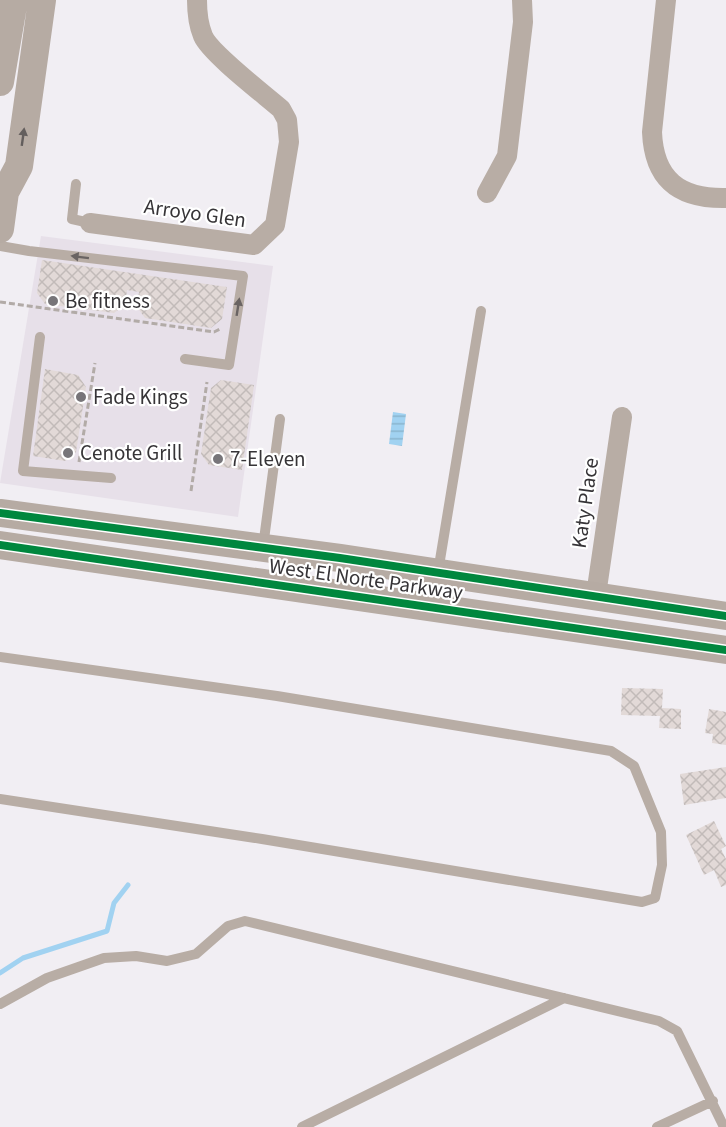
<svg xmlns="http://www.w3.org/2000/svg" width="726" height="1127" font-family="'Source Sans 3',sans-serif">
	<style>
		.built { fill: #e7e0e9 }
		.water { fill: url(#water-rules) }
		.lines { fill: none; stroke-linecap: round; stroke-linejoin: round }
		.stream { stroke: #a1d2f1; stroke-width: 5 }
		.building { fill: url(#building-cross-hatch) }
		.path { stroke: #b2aba7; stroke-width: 3; stroke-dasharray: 6 3; stroke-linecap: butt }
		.lane { stroke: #b8ada5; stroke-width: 10 }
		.street { stroke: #b8ada5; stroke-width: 20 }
		.secondary { stroke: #b6aba3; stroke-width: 28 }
		.cycleway-casing { stroke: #fff; stroke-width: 11 }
		.cycleway { stroke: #00873e; stroke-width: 8 }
		.oneway { fill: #635e5d }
		.oneway2 { fill: #6a6463 }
		.poi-dot { fill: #777579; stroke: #fff; stroke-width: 2 }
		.labels { text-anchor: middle; stroke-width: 4.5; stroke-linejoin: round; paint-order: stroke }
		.street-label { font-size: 21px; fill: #363437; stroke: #fff }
		.poi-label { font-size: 21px; fill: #363437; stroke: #fff; text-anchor: start }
	</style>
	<defs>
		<pattern id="water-rules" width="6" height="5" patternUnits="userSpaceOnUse" patternTransform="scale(1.5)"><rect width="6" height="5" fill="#a1d2f1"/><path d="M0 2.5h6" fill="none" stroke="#8bb5cf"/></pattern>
		<pattern id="building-cross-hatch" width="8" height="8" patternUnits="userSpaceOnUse" patternTransform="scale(1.5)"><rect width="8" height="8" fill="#e2d9d7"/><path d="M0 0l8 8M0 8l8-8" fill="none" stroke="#c2bbb9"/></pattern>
	</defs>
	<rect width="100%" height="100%" fill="#f1eef3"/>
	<path class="built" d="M 41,236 L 273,266 L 238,517 L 0,483 Z"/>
	<path class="water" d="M 393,412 L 406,414 L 402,446 L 389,444 Z"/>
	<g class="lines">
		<path class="stream" d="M 0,973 L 23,958 L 107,931 L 114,903 L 128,885"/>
	</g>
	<path class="building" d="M 42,260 L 227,287 L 222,319 L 211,328 L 145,318 L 137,307 L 139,292 L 127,290 L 125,305 L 114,313 L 45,304 L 37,293 Z
		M 45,369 L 78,375 L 86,387 L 76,452 L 65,461 L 33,456 Z
		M 221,380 L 254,385 L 242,470 L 209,465 L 201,454 L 211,388 Z
		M 622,688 L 663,689 L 662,708 L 681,709 L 681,729 L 659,728 L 660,716 L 621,715 Z
		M 709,709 L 726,712 L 726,745 L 712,743 L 713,734 L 705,733 Z
		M 726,767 L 726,798 L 684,805 L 680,774 Z
		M 714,821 L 726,846 L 721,849 L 726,859 L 726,885 L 721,887 L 714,870 L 704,875 L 686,835 Z"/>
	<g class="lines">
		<path class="path" d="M 0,302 L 214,332 L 220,329
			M 79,462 L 95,363
			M 191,491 L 207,382"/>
		<path class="lane" d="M 76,184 L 72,219 L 90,223
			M 0,246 L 29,251 L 243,276 L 229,365 L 185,359
			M 40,337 L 23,471 L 111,478
			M 263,547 L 280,419
			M 438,572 L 481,311
			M 0,657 L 277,696 L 611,751 L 634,766 L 661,832 L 662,865 L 655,898 L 642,902 L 262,839 L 0,799
			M 0,1004 L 47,978 L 104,958 L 136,956 L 167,961 L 196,954 L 228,926 L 245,921 L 659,1021 L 677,1031 L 724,1127
			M 302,1127 L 564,998
			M 657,1127 L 713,1101"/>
		<path class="street" d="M 666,0 L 652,132 C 654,180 680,199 726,198
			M 487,193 L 507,156 L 523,22 L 522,0
			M 90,223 L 254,245 L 275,225 L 289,142 L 287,120 L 281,109 C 265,95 210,53 203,36 C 198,24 197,13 197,0
			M 596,595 L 622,417"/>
		<path class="secondary" d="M 0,82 L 14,0
			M 0,229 L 5,192 L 19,166 L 42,0
			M 0,513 L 340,558 L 726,616
			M 0,545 L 726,650"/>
		<g class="cycleway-casing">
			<path id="cycleway" d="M 0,513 L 340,558 L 726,616
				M 0,545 L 726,650"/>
		</g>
		<use href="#cycleway" class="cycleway"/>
	</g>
	<defs><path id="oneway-solid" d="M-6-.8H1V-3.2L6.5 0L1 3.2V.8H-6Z" transform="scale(1.5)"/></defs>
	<use class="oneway" href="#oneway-solid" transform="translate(23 137) rotate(-82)"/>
	<g class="oneway2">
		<use href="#oneway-solid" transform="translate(80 257) rotate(-173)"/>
		<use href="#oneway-solid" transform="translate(238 307) rotate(-81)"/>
	</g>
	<g class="poi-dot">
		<circle cx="53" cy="301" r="6"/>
		<circle cx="81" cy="397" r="6"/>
		<circle cx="68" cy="453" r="6"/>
		<circle cx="218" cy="459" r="6"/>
	</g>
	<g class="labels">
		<g class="street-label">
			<text transform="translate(195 213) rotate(8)" y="7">Arroyo Glen</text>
			<text transform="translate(585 503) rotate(-82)" y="7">Katy Place</text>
			<text transform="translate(366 579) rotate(8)" y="7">West El Norte Parkway</text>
		</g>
		<g class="poi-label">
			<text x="65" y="308">Be fitness</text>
			<text x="93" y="404">Fade Kings</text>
			<text x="80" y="460">Cenote Grill</text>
			<text x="230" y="466">7-Eleven</text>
		</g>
	</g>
</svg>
